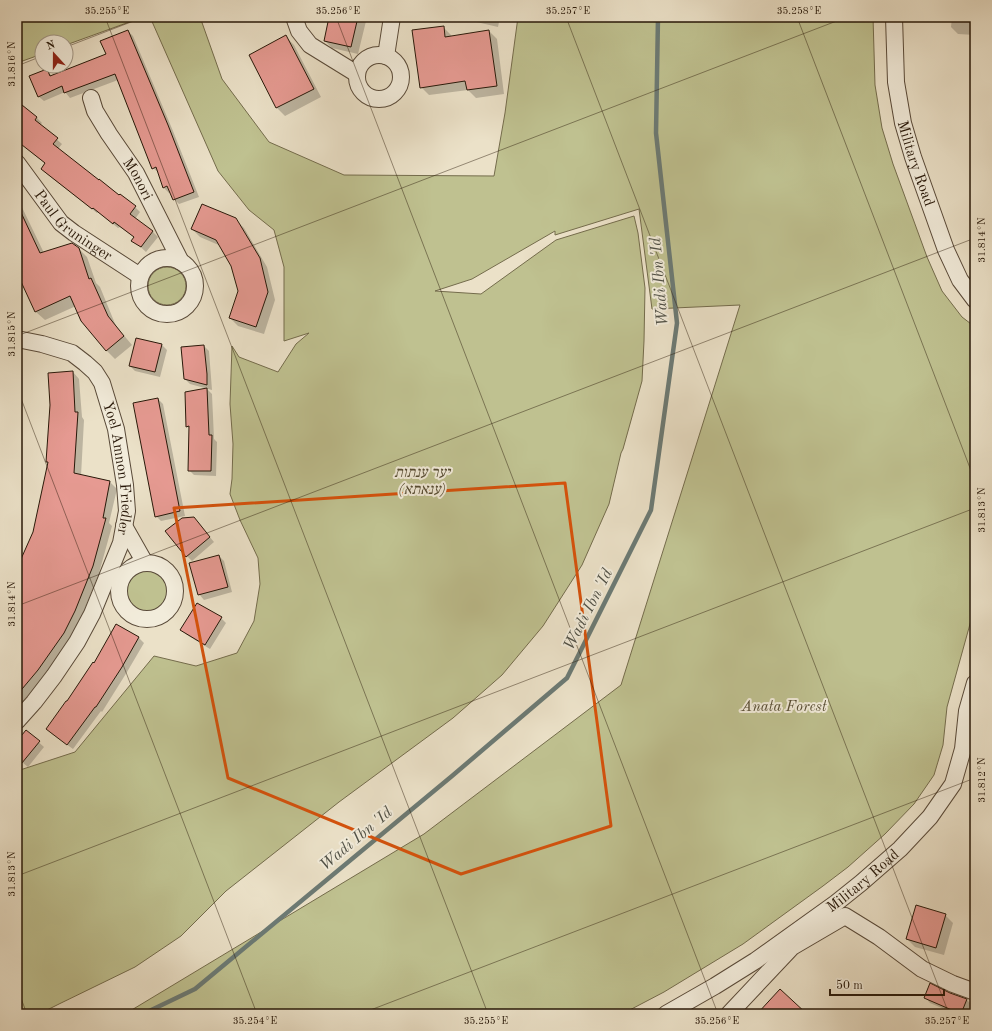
<svg xmlns="http://www.w3.org/2000/svg" width="992" height="1031" font-family="'Old Standard TT','Frank Ruhl Libre',serif">
	<style>
		.green { fill: #bfc190; stroke: #746c4c }
		.shadow { fill: #0003 }
		.lines { fill: none; stroke-linecap: round; stroke-linejoin: round }
		.stream { stroke: #6c7a74; stroke-width: 4.5 }
		.building { fill: #e69a92; stroke: #281809 }
		.minor-casing { stroke: #594a39; stroke-width: 18 }
		.minor { stroke: #f2ecdb; stroke-width: 16 }
		.marked { fill: none; stroke: #d5520c; stroke-width: 3; stroke-linejoin: round }
		.ticks { fill: none; stroke: #281809; stroke-width: 1; stroke-opacity: 0.45 }
		.labels { text-anchor: middle; stroke-width: 4; stroke-linejoin: round; paint-order: stroke }
		.street-label { font-size: 15px; fill: #281809; stroke: #f2ecdb }
		.park-label { font-size: 15px; font-style: italic; fill: #554b32; stroke: #f2ecdb }
		.water-label { font-size: 16px; font-style: italic; fill: #505147; stroke: #f2ecdb }
		.neatline { fill: none; stroke: #281809; stroke-width: 1.5 }
		.ticks-label { font-size: 10px; text-anchor: middle; fill: #281809 }
	</style>
	<rect width="100%" height="100%" fill="#ebe1c8"/>
	<filter id="stains"><feTurbulence type="fractalNoise" baseFrequency=".005" numOctaves="4"/><feColorMatrix values="0 0 0 0 .2 0 0 0 0 .09 0 0 0 0 .02 0 0 0 .5 -.17"/></filter>
	<radialGradient id="worn" r=".72"><stop offset=".6" stop-color="#630" stop-opacity="0"/><stop offset="1" stop-color="#630" stop-opacity=".3"/></radialGradient>
	<path class="green" d="M 17,17 L 143,17 L 66,45 L 66,42 L 42,42 L 42,54 L 17,63 Z
		M 150,17 L 200,17 L 222,79 L 269,142 L 344,175 L 494,176 L 505,113 L 518,17 L 873,17 L 875,85 L 882,128 L 893,164 L 927,257 L 942,291 L 962,317 L 975,327 L 975,606 L 947,707 L 943,745 L 934,775 L 914,804 L 885,834 L 848,867 L 823,886 L 743,944 L 664,992 L 622,1014 L 125,1014 L 424,834 L 621,685 L 740,305 L 652,309 L 639,209 L 555,235 L 555,231 L 472,279 L 435,291 L 481,294 L 556,240 L 634,216 L 638,233 L 645,288 L 644,341 L 642,381 L 623,449 L 621,453 L 609,504 L 582,565 L 543,626 L 502,675 L 453,718 L 339,802 L 226,891 L 181,936 L 135,967 L 59,1004 L 39,1014 L 17,1014 L 17,771 L 75,752 L 154,656 L 196,666 L 237,653 L 254,621 L 260,584 L 258,558 L 240,520 L 230,494 L 232,479 L 233,444 L 230,404 L 232,346 L 239,357 L 278,372 L 296,344 L 309,333 L 284,341 L 284,267 L 274,230 L 249,210 L 218,171 Z
		M148 286a19 19 0 1 1 38 0a19 19 0 1 1-38 0Z
		M125 591a22 22 0 1 1 44 0a22 22 0 1 1-44 0Z"/>
	<path class="shadow" d="M 330,17 L 367,17 L 358,54 L 332,48 L 325,41 Z
		M 455,17 L 500,17 L 498,27 Z
		M 952,17 L 975,17 L 975,35 L 958,34 L 951,27 Z
		M 443,27 L 451,35 L 452,37 L 489,31 L 497,39 L 504,94 L 476,98 L 468,90 L 429,95 L 421,87 Z
		M 128,31 L 133,36 L 173,131 L 199,197 L 179,204 L 174,199 L 171,192 L 169,193 L 164,188 L 159,173 L 153,168 L 118,80 L 70,98 L 65,92 L 44,101 L 38,96 L 47,71 L 52,76 L 107,55 Z
		M 286,37 L 294,45 L 321,97 L 285,116 L 277,108 L 250,55 Z
		M 17,102 L 37,118 L 42,123 L 40,125 L 62,144 L 58,149 L 119,196 L 135,207 L 140,212 L 135,219 L 153,232 L 158,237 L 146,252 L 133,240 L 135,238 L 120,227 L 118,228 L 98,212 L 97,213 L 47,174 L 42,169 L 46,164 L 32,153 L 17,136 Z
		M 17,197 L 44,253 L 78,248 L 87,257 L 96,283 L 100,287 L 116,326 L 132,345 L 115,359 L 106,350 L 76,306 L 45,320 L 36,312 L 17,271 Z
		M 235,219 L 244,228 L 267,267 L 275,300 L 264,334 L 238,326 L 230,318 L 239,291 L 232,265 L 221,246 L 200,237 L 192,229 Z
		M 137,339 L 162,345 L 167,350 L 160,377 L 135,371 L 130,366 Z
		M 204,346 L 209,351 L 212,390 L 190,384 L 185,379 Z
		M 73,372 L 79,379 L 82,417 L 84,420 L 81,476 L 110,482 L 117,489 L 109,523 L 112,526 L 99,573 L 81,618 L 71,639 L 44,677 L 17,709 L 17,571 L 34,532 L 49,464 L 47,462 Z
		M 207,389 L 212,394 L 214,439 L 217,442 L 216,476 L 194,475 L 189,470 L 190,429 L 187,426 L 186,393 Z
		M 158,399 L 163,404 L 185,516 L 161,521 L 156,516 Z
		M 199,524 L 214,542 L 192,561 L 187,556 Z
		M 219,556 L 224,561 L 232,592 L 204,600 L 199,594 Z
		M 221,618 L 226,623 L 210,649 L 187,635 L 182,630 Z
		M 116,625 L 139,638 L 144,643 L 127,672 L 102,712 L 101,711 L 73,749 L 52,734 L 47,729 L 95,665 Z
		M 26,731 L 44,747 L 28,767 L 17,758 L 17,742 Z
		M 945,915 L 953,923 L 944,955 L 915,947 L 907,939 Z
		M 949,994 L 967,1000 L 972,1005 L 968,1014 L 956,1014 L 930,1003 L 925,997 Z
		M 830,1009 L 834,1014 L 825,1014 Z"/>
	<g class="lines">
		<path class="stream" d="M 143,1014 L 195,989 L 452,776 L 567,678 L 651,510 L 677,323 L 656,133 L 658,17"/>
	</g>
	<path class="building" d="M 329,17 L 358,17 L 351,47 L 324,41 Z
		M 444,26 L 445,37 L 489,30 L 497,86 L 467,90 L 465,81 L 420,88 L 412,30 Z
		M 128,30 L 168,125 L 194,192 L 173,200 L 167,186 L 163,188 L 156,167 L 152,169 L 115,74 L 64,93 L 62,86 L 38,97 L 29,76 L 47,69 L 50,76 L 106,54 L 100,41 Z
		M 286,35 L 314,89 L 276,108 L 249,55 Z
		M 22,105 L 37,117 L 35,120 L 58,138 L 53,144 L 99,180 L 99,179 L 119,195 L 120,194 L 136,206 L 130,214 L 153,231 L 141,247 L 131,241 L 134,237 L 114,222 L 113,224 L 93,208 L 92,209 L 41,169 L 45,163 L 17,141 L 17,112 Z
		M 17,204 L 40,253 L 72,243 L 79,248 L 89,279 L 91,278 L 108,316 L 124,336 L 106,351 L 81,321 L 70,296 L 35,312 L 17,273 Z
		M 202,204 L 236,218 L 260,258 L 268,292 L 256,327 L 229,318 L 238,291 L 231,266 L 216,240 L 191,229 Z
		M 136,338 L 162,344 L 155,372 L 129,366 Z
		M 204,345 L 207,374 L 207,385 L 184,379 L 181,347 Z
		M 73,371 L 75,412 L 78,412 L 74,473 L 110,481 L 103,518 L 106,518 L 93,566 L 75,611 L 64,633 L 38,670 L 17,695 L 17,568 L 33,532 L 48,462 L 46,462 L 50,405 L 48,373 Z
		M 207,388 L 209,435 L 212,435 L 211,471 L 188,471 L 189,426 L 186,427 L 185,392 Z
		M 158,398 L 180,511 L 155,517 L 133,403 Z
		M 194,517 L 210,537 L 186,557 L 165,531 L 182,518 Z
		M 219,555 L 228,587 L 198,595 L 189,563 Z
		M 197,603 L 222,617 L 205,645 L 180,630 Z
		M 116,624 L 139,637 L 122,667 L 96,707 L 95,707 L 67,745 L 46,729 L 66,701 L 67,701 L 93,662 L 94,663 Z
		M 26,730 L 40,741 L 17,769 L 17,741 Z
		M 916,905 L 946,914 L 936,948 L 906,939 Z
		M 930,983 L 950,993 L 967,999 L 961,1014 L 924,998 Z
		M 780,989 L 807,1014 L 757,1014 Z"/>
	<g class="lines">
		<g class="minor-casing">
			<g id="minor">
				<path d="M 294,17 L 299,31 L 310,45 L 357,74"/>
				<path id="s1" d="M 894,17 L 896,82 L 903,123 L 913,157 L 946,250 L 960,280 L 975,300"/>
				<circle cx="379" cy="77" r="22"/>
				<path d="M 386,56 L 392,17"/>
				<path id="s2" d="M 91,98 L 95,111 L 109,134 L 136,173 L 181,262"/>
				<path id="s3" d="M 17,163 L 61,223 L 74,233 L 140,276"/>
				<circle cx="167" cy="286" r="28"/>
				<path id="s4" d="M 17,339 L 42,344 L 72,353 L 85,363 L 95,372 L 102,383 L 116,429 L 125,485 L 127,511 L 121,543 L 92,614 L 77,642 L 54,676 L 34,702 L 17,721"/>
				<path d="M 124,526 L 145,563"/>
				<circle cx="147" cy="591" r="28"/>
				<path id="s5" d="M 666,1014 L 715,986 L 755,961 L 836,903 L 861,883 L 900,849 L 930,817 L 953,784 L 963,749 L 967,711 L 975,683"/>
				<path d="M 729,1014 L 792,947 L 845,916 L 879,937 L 922,969 L 953,984 L 975,992"/>
			</g>
		</g>
		<use href="#minor" class="minor"/>
	</g>
	<path class="marked" d="M 565,483 L 611,826 L 461,874 L 228,778 L 174,508 Z"/>
	<path class="ticks" d="M 105,17 L 488,1014M 336,17 L 718,1014M 566,17 L 949,1014M 797,17 L 975,481M 66,47 L 144,17M 17,66 L 42,56M 17,336 L 847,17M 17,388 L 257,1014M 17,606 L 975,238M 17,876 L 975,508M 17,988 L 27,1014M 360,1014 L 975,778"/>
	<g class="labels">
		<g class="street-label">
			<text dy="5" stroke="none"><textPath href="#s1" startOffset="149">Military Road</textPath></text>
			<text dy="5" stroke="none"><textPath href="#s2" startOffset="94">Monori</textPath></text>
			<text dy="5" stroke="none"><textPath href="#s3" startOffset="85">Paul Gruninger</textPath></text>
			<text dy="5" stroke="none"><textPath href="#s4" startOffset="187">Yoel Amnon Friedler</textPath></text>
			<text dy="5" stroke="none"><textPath href="#s5" startOffset="238">Military Road</textPath></text>
		</g>
		<g class="park-label">
			<text x="422" y="477">יער ענתות<tspan x="422" dy="17">(ענאתא)</tspan></text>
			<text x="784" y="711">Anata Forest</text>
		</g>
		<g class="water-label">
			<text transform="translate(658 282) rotate(-95)" y="6">Wadi Ibn 'Id</text>
			<text transform="translate(587 609) rotate(-63)" y="6">Wadi Ibn 'Id</text>
			<text transform="translate(355 838) rotate(-40)" y="6">Wadi Ibn 'Id</text>
		</g>
	</g>
	<rect width="992" height="1031" fill="none" stroke="#ebe1c8" stroke-width="44"/>
	<g transform="translate(54 54) rotate(339)"><circle r="19" fill="#f2ecdb" stroke="#a19787"/>
	<path d="M0-3L7 15L0 10L-7 15Z" fill="#8f2418"/>
	<text y="-6" font-size="11" font-weight="bold" text-anchor="middle" fill="#281809">N</text>
	</g>
	<path d="M830 989v6h114v-6" fill="none" stroke="#281809" stroke-width="2"/>
	<text x="836" y="989" font-size="12" fill="#281809" stroke="#f2ecdb" stroke-width="3" paint-order="stroke">50 m</text>
	<rect x="22" y="22" width="948" height="987" class="neatline"/>
	<g class="ticks-label">
		<text x="107" y="14">35.255°E</text>
		<text x="338" y="14">35.256°E</text>
		<text x="568" y="14">35.257°E</text>
		<text x="799" y="14">35.258°E</text>
		<text transform="translate(11 64) rotate(-90)" y="4">31.816°N</text>
		<text transform="translate(981 240) rotate(-90)" y="4">31.814°N</text>
		<text transform="translate(11 334) rotate(-90)" y="4">31.815°N</text>
		<text transform="translate(981 510) rotate(-90)" y="4">31.813°N</text>
		<text transform="translate(11 604) rotate(-90)" y="4">31.814°N</text>
		<text transform="translate(981 780) rotate(-90)" y="4">31.812°N</text>
		<text transform="translate(11 874) rotate(-90)" y="4">31.813°N</text>
		<text x="255" y="1024">35.254°E</text>
		<text x="486" y="1024">35.255°E</text>
		<text x="717" y="1024">35.256°E</text>
		<text x="947" y="1024">35.257°E</text>
	</g>
	<rect width="100%" height="100%" filter="url(#stains)"/>
	<rect width="100%" height="100%" fill="url(#worn)"/>
</svg>
